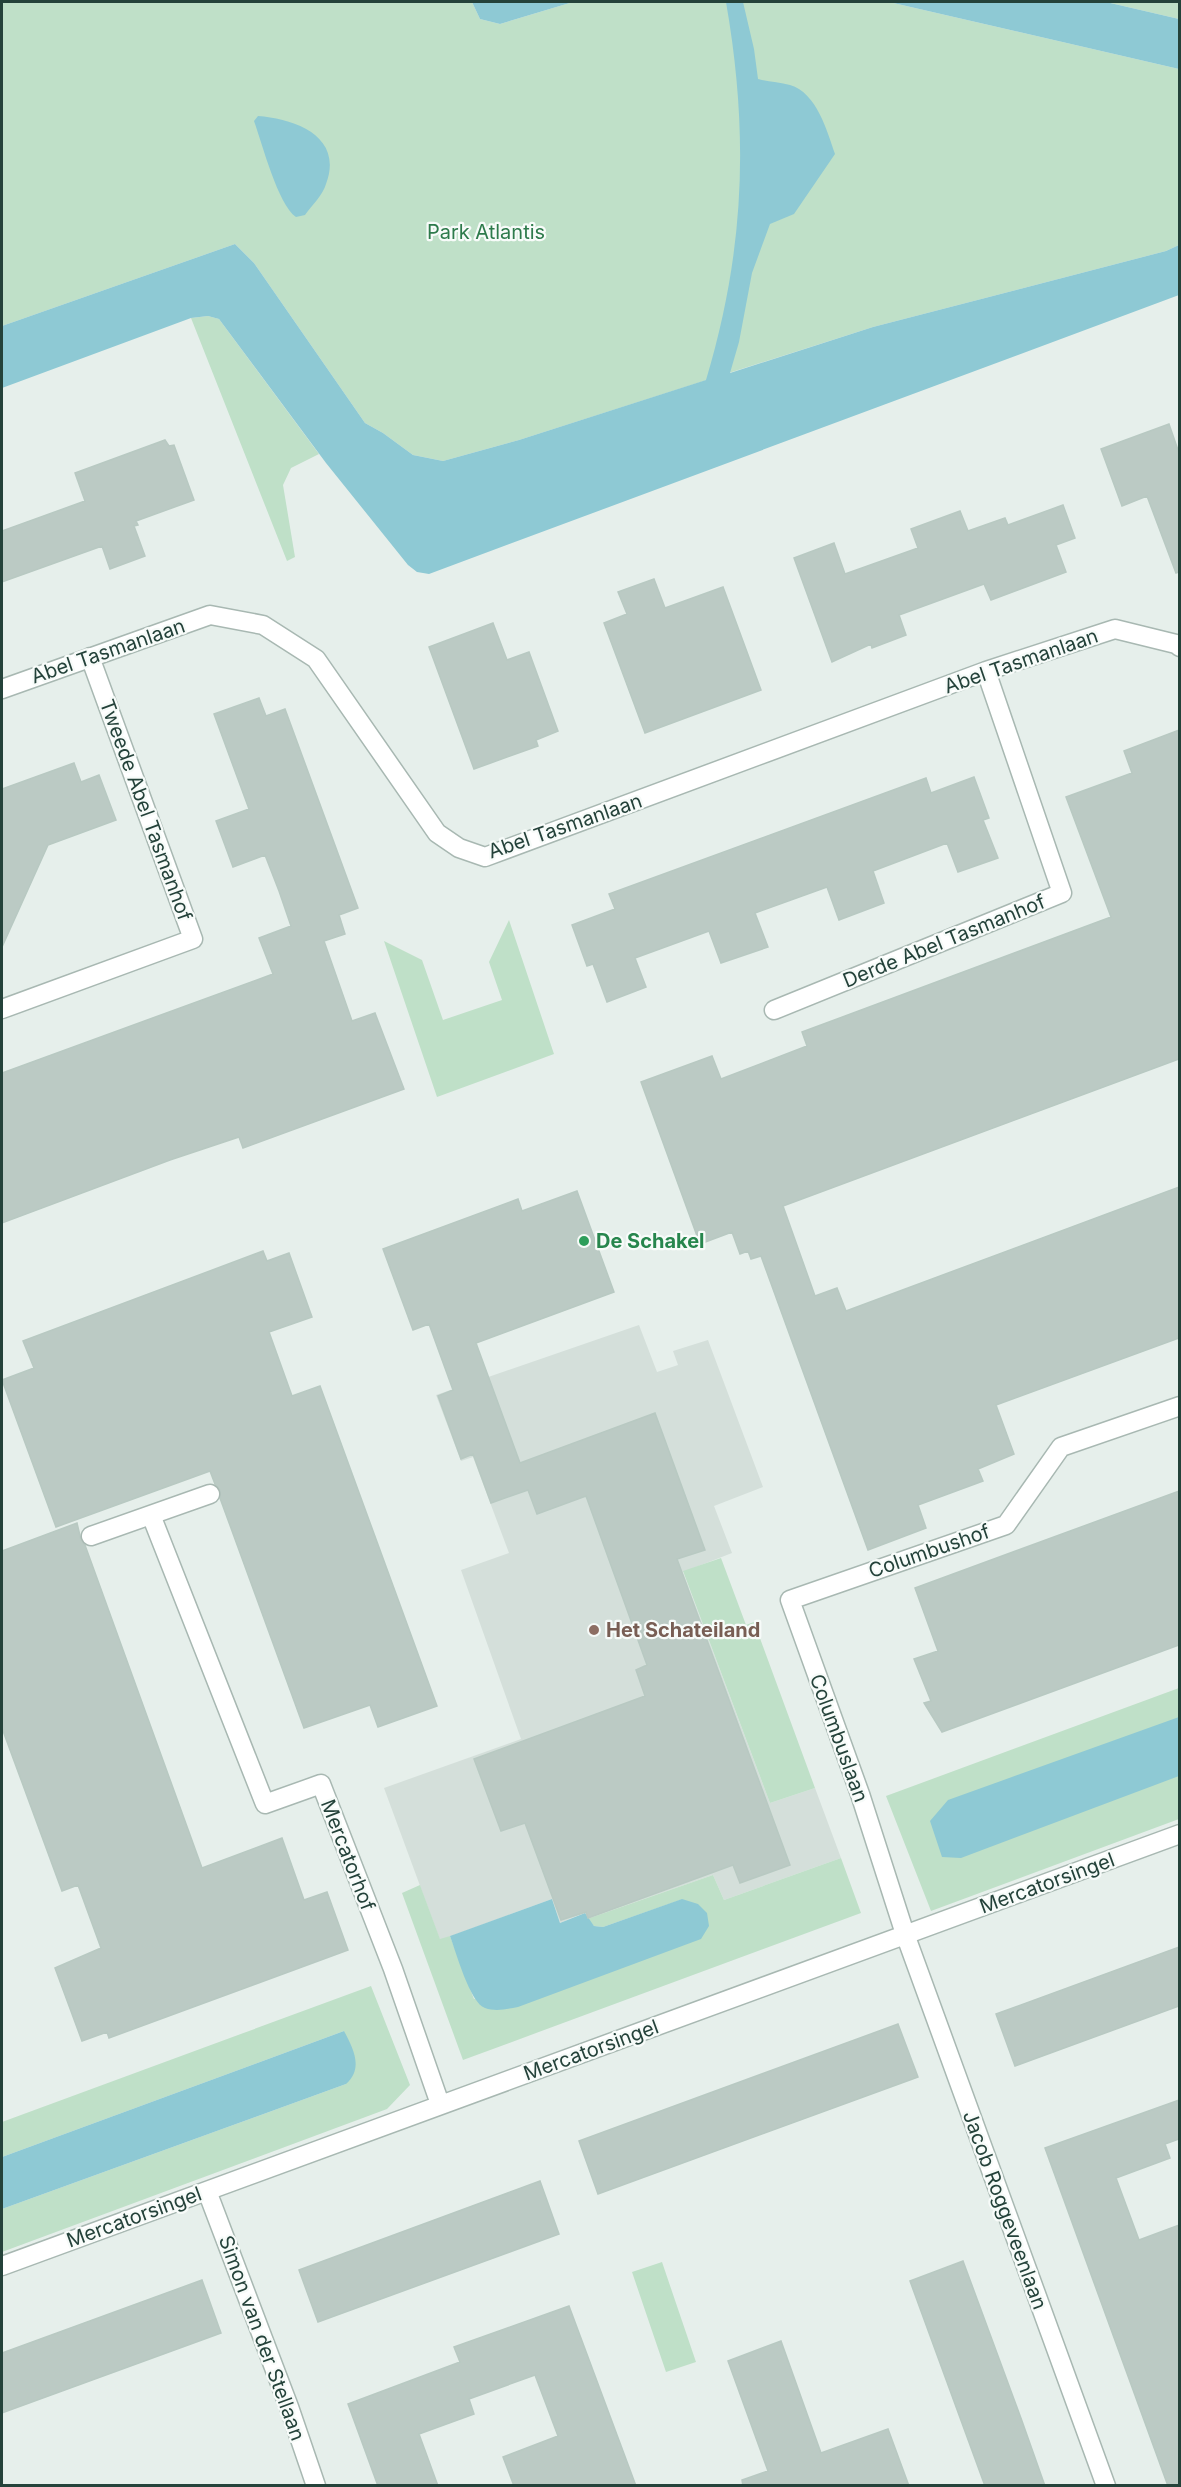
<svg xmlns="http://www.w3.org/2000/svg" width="1181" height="2487" font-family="Inter,sans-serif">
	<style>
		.built { fill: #d4dfda }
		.green { fill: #bfe0c8 }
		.water { fill: #8ec9d4 }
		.building { fill: #bbcac4; stroke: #b8c9c2; stroke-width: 1.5 }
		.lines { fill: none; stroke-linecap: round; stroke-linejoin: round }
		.minor-casing { stroke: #a8b8b2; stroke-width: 21 }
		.minor { stroke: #fff; stroke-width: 18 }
		.leisure-dot { fill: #2e9e5b; stroke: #f7fbf9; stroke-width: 2 }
		.education-dot { fill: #8d6e63; stroke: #f7fbf9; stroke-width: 2 }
		.labels { text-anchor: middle; stroke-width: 4.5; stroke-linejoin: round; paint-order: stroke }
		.park-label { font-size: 20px; fill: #2d7a4b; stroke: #f7fbf9 }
		.street-label { font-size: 20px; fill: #24423a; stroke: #f7fbf9 }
		.leisure-label { font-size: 20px; font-weight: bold; fill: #27864d; stroke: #f7fbf9; text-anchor: start }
		.education-label { font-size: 20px; font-weight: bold; fill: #785e54; stroke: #f7fbf9; text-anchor: start }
	</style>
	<rect width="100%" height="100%" fill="#e6efeb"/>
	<path class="built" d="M 639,1325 L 657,1372 L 678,1365 L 673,1351 L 708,1340 L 763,1487 L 714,1506 L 732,1553 L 683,1572 L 770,1803 L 815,1788 L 841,1858 L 724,1900 L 713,1875 L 587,1919 L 584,1913 L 560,1923 L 552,1899 L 440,1940 L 384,1788 L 521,1739 L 461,1570 L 509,1553 L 473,1457 L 461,1461 L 436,1395 Z"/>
	<path class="green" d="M 2,2 L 472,2 L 480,19 L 500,24 L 573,2 L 889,2 L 1179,69 L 1179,245 L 1166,251 L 873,327 L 519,440 L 443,461 L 413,455 L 383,433 L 365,423 L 254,263 L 235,244 L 2,326 Z
		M 1106,2 L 1179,2 L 1179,19 Z
		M 208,316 L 219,319 L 319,454 L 291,468 L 283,485 L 295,557 L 287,561 L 191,318 Z
		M 509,920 L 554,1054 L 437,1097 L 384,941 L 422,960 L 443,1020 L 502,1000 L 489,962 Z
		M 721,1558 L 746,1625 L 754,1622 L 815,1788 L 770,1803 L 683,1571 Z
		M 1179,1688 L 1179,1819 L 931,1911 L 886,1796 Z
		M 841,1858 L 861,1913 L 463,2060 L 402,1893 L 420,1885 L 440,1939 L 450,1936 L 474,1999 L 683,1899 L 603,1927 L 594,1926 L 587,1919 L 713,1875 L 724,1900 Z
		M 371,1986 L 410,2085 L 387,2109 L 2,2252 L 2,2209 L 346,2084 L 344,2031 L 2,2157 L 2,2122 Z
		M 662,2262 L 696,2362 L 666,2372 L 632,2272 Z"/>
	<path class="water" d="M 472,2 L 573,2 L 500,24 L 480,19 Z
		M 726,2 L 743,2 L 754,49 L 758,79 C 768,82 780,82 790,85 C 817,93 827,131 835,154 L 794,214 L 770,224 L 752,273 L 739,342 L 730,373 L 873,327 L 1166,251 L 1179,245 L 1179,295 L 429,574 L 417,572 L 408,565 L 326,463 L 219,319 L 208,316 L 191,318 L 2,388 L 2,326 L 235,244 L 254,263 L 365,423 L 383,433 L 413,455 L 443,461 L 519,440 L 706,380 C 745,250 749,134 726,2 Z
		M 889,2 L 1106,2 L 1179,19 L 1179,69 Z
		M 258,116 C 295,119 344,136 326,184 C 323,195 312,205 305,215 L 296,217 C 278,205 262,143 254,121 Z
		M 1179,1717 L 1179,1776 L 961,1858 L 942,1857 L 930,1821 L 948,1800 Z
		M 552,1899 L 560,1923 L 585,1913 L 594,1926 L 603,1927 L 682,1899 L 698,1904 L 707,1913 L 709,1926 L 701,1939 L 518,2007 C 507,2009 496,2012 485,2008 C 470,2003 456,1952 450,1936 Z
		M 344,2031 C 353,2048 364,2068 346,2084 L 2,2209 L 2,2157 Z"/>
	<path class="building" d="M 1169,424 L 1179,453 L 1179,572 L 1176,573 L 1147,496 L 1122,506 L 1101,449 Z
		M 165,440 L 169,446 L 174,445 L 194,500 L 136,521 L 138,525 L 134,526 L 145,556 L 110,569 L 102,546 L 2,582 L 2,531 L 85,501 L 75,473 Z
		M 1063,505 L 1075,538 L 1056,545 L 1066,572 L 991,600 L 984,584 L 899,615 L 906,635 L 872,648 L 871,644 L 832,662 L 794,558 L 834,543 L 845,574 L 918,548 L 911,529 L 960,511 L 968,531 L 1005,518 L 1008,525 Z
		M 654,579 L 665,608 L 723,587 L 761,690 L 645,733 L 604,623 L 627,614 L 618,592 Z
		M 493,623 L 507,660 L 529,652 L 558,731 L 536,740 L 538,746 L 474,769 L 429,647 Z
		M 259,698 L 266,716 L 285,709 L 358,908 L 339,915 L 345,934 L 324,941 L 352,1021 L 375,1013 L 404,1089 L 243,1148 L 239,1137 L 170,1160 L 2,1223 L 2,1073 L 273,974 L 259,938 L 291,926 L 279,891 L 265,855 L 233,867 L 216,821 L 249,809 L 214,714 Z
		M 1179,730 L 1179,1059 L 783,1206 L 815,1296 L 837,1288 L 846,1311 L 1179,1187 L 1179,1338 L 996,1405 L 1014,1454 L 978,1469 L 983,1481 L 918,1505 L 926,1528 L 868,1550 L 761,1256 L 751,1259 L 748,1251 L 740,1254 L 732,1232 L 700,1244 L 641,1082 L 712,1056 L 721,1079 L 807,1046 L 802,1032 L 1111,917 L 1066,797 L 1132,773 L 1124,751 Z
		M 74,763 L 81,782 L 99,775 L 116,820 L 48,845 L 2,947 L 2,789 Z
		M 974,777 L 989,818 L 983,820 L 998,858 L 958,872 L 947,843 L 873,871 L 884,903 L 839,920 L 827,887 L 755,913 L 768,947 L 721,963 L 709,931 L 635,958 L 646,987 L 607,1002 L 593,964 L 587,966 L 572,925 L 615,909 L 609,894 L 926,778 L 931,793 Z
		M 577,1191 L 614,1292 L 476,1343 L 520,1463 L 655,1413 L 705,1550 L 677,1559 L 790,1865 L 740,1883 L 733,1865 L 588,1918 L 586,1912 L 561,1920 L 525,1823 L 501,1831 L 474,1759 L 645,1696 L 636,1670 L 647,1665 L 586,1496 L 537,1514 L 528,1490 L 491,1503 L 473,1454 L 461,1459 L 438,1396 L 453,1390 L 429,1324 L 413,1330 L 383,1249 L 518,1199 L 522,1211 Z
		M 263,1251 L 267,1261 L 289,1253 L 312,1317 L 269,1332 L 292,1396 L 320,1386 L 437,1706 L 378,1727 L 370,1705 L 304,1728 L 220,1498 L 220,1490 L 215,1484 L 210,1471 L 56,1527 L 2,1380 L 34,1368 L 23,1341 Z
		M 1179,1491 L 1179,1645 L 942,1732 L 924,1703 L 931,1701 L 914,1659 L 938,1651 L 915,1588 Z
		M 77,1523 L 81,1540 L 85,1545 L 202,1868 L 282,1838 L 304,1900 L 327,1892 L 348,1950 L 109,2038 L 107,2032 L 82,2041 L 55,1968 L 101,1948 L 78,1885 L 62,1891 L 2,1728 L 2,1551 Z
		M 1179,1947 L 1179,2006 L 1015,2066 L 996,2014 Z
		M 898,2024 L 918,2077 L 598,2194 L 579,2141 Z
		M 1179,2100 L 1179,2139 L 1165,2144 L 1170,2158 L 1116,2178 L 1139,2240 L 1179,2225 L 1179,2486 L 1168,2486 L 1045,2148 Z
		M 540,2181 L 559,2234 L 318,2322 L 299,2270 Z
		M 963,2261 L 1022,2421 L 1045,2486 L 985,2486 L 910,2281 Z
		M 202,2280 L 221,2333 L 2,2413 L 2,2353 Z
		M 569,2306 L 636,2486 L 514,2486 L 503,2457 L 558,2436 L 535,2375 L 469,2399 L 474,2414 L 419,2434 L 438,2486 L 378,2486 L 348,2404 L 460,2362 L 454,2347 Z
		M 781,2341 L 821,2453 L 888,2429 L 909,2486 L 743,2486 L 742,2480 L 768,2471 L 728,2361 Z"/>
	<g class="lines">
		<g class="minor-casing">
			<path id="minor" d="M 2,689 L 210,615 L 263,625 L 316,659 L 437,833 L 459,848 L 485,857 L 986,671 L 1115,629 L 1176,644 L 1180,647
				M 2,1009 L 193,939 L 90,657
				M 774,1010 L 1062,893 L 986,671
				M 151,1515 L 265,1804 L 321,1784 L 393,1969 L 440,2104
				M 91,1536 L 210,1494
				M 207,2191 L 289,2407 L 316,2486
				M 2,2266 L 1180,1834
				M 1106,2486 L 905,1934 L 860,1794 L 790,1600 L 1006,1525 L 1061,1447 L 1180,1406"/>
		</g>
		<use href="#minor" class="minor"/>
	</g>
	<circle class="leisure-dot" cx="584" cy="1241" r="6"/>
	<circle class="education-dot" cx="594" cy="1630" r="6"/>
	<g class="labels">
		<g class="park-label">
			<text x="486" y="239">Park Atlantis</text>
		</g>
		<g class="street-label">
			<text transform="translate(108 651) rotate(-19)" y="7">Abel Tasmanlaan</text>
			<text transform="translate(1021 661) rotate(-19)" y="7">Abel Tasmanlaan</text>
			<text transform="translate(146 810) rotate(70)" y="7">Tweede Abel Tasmanhof</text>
			<text transform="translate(565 826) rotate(-19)" y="7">Abel Tasmanlaan</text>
			<text transform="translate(944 941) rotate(-22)" y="7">Derde Abel Tasmanhof</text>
			<text transform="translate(929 1551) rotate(-19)" y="7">Columbushof</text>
			<text transform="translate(839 1738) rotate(70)" y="7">Columbuslaan</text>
			<text transform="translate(348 1855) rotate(69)" y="7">Mercatorhof</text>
			<text transform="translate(1047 1883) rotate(-20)" y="7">Mercatorsingel</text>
			<text transform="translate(591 2050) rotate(-20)" y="7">Mercatorsingel</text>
			<text transform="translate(1005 2210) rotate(70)" y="7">Jacob Roggeveenlaan</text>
			<text transform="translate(134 2217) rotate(-20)" y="7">Mercatorsingel</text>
			<text transform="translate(262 2338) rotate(70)" y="7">Simon van der Stellaan</text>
		</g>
		<g class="leisure-label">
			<text x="596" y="1248">De Schakel</text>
		</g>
		<g class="education-label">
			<text x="606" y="1637">Het Schateiland</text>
		</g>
	</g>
	<rect width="1181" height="2487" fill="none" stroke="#24423a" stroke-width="6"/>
</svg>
